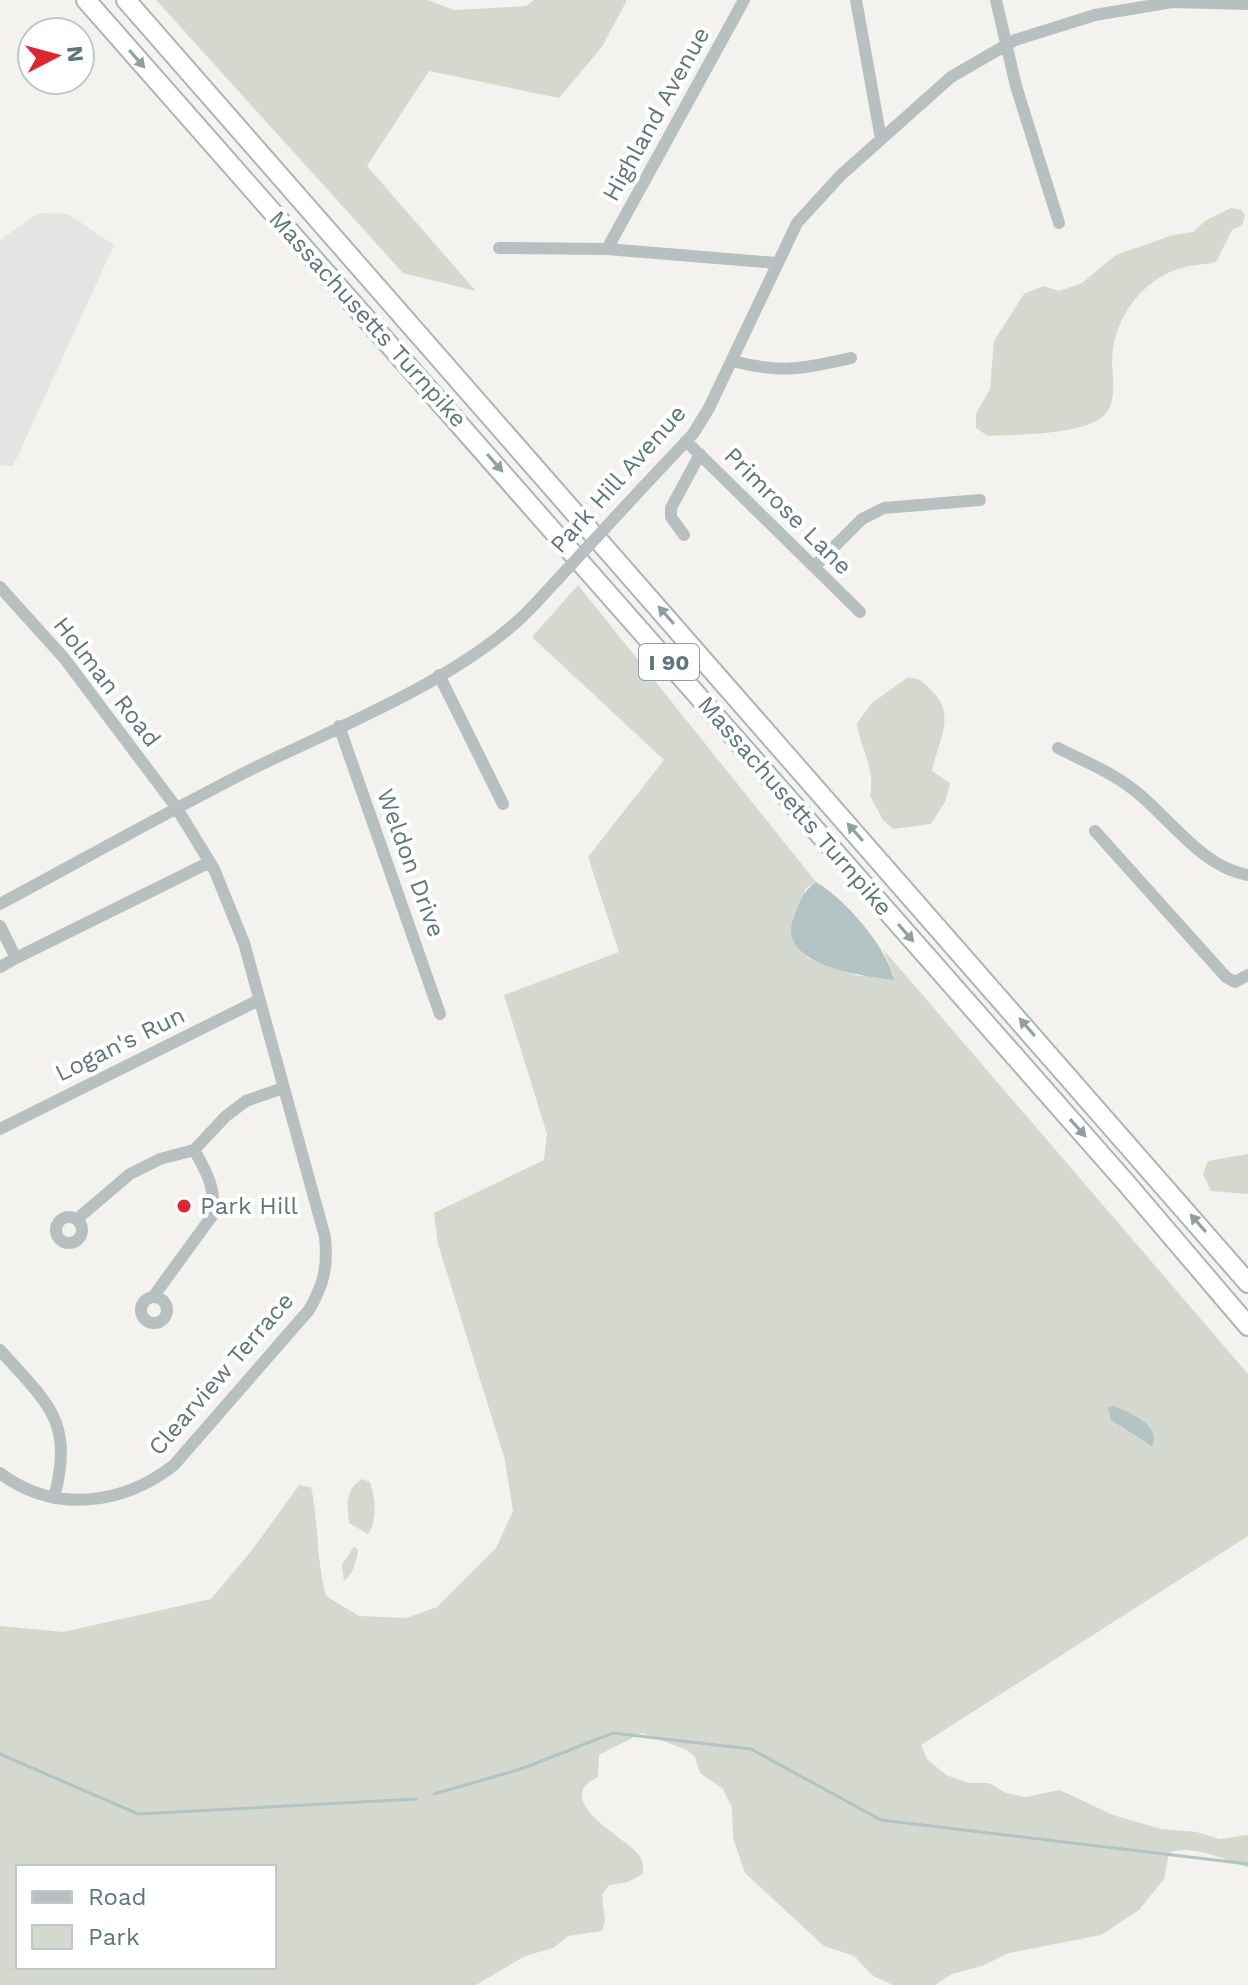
<svg xmlns="http://www.w3.org/2000/svg" width="1248" height="1985" font-family="'Work Sans',sans-serif">
	<style>
		.built { fill: #e4e4e3 }
		.green { fill: #d5d8cf; fill-rule: evenodd }
		.water { fill: #b1c3c3 }
		.lines { fill: none; stroke-linecap: round; stroke-linejoin: round }
		.stream { stroke: #b1c3c3; stroke-width: 3 }
		.highway-casing { stroke: #aeb4b5; stroke-width: 22 }
		.minor { stroke: #b8bfc0; stroke-width: 12 }
		.highway { stroke: #fff; stroke-width: 18 }
		.minor-bridge { stroke: #b8bfc0; stroke-width: 12 }
		.oneway { fill: #8fa0a2 }
		.poi-dot { fill: #de2530; stroke: #fff; stroke-width: 3 }
		.labels { text-anchor: middle; stroke-width: 8; stroke-linejoin: round; paint-order: stroke }
		.shield { fill: #fff; stroke: #8fa0a2; stroke-width: 2 }
		.shield-label { font-size: 22px; font-weight: bold; fill: #5f777a }
		.street-label { font-size: 24px; fill: #5f777a; stroke: #fff }
		.poi-label { font-size: 24px; fill: #5f777a; stroke: #fff; text-anchor: start }
	</style>
	<rect width="100%" height="100%" fill="#f4f2ef"/>
	<path class="built" d="M 39,213 L 68,214 L 114,245 L 13,466 L 0,465 L 0,240 Z"/>
	<path class="green" d="M 156,0 L 427,0 L 454,10 L 526,6 L 534,0 L 627,0 L 602,47 L 559,98 L 429,71 L 367,166 L 476,291 L 403,273 Z
		M 1231,208 L 1242,210 L 1245,216 L 1242,225 L 1232,230 L 1216,262 C 1206,265 1195,264 1185,267 C 1142,277 1112,320 1112,363 C 1113,377 1116,400 1107,412 C 1089,436 1017,434 988,436 L 976,428 L 976,414 L 990,389 L 994,341 L 1024,294 L 1043,286 L 1059,291 L 1082,283 L 1116,255 L 1173,235 L 1193,232 L 1205,221 Z
		M 578,585 L 816,882 L 805,889 L 807,958 L 859,976 L 894,976 L 883,949 L 1248,1374 L 1248,1536 L 921,1745 L 927,1759 L 946,1775 L 969,1783 L 989,1783 L 1006,1793 L 1025,1797 L 1060,1790 L 1113,1815 L 1161,1829 L 1197,1832 L 1219,1839 L 1248,1835 L 1248,1867 C 1226,1861 1191,1843 1169,1853 L 1164,1879 L 1139,1910 L 1101,1935 L 1009,1953 L 982,1966 L 952,1974 L 935,1985 L 893,1985 L 873,1976 L 854,1956 L 824,1946 L 745,1873 L 733,1838 L 732,1808 L 723,1789 L 700,1773 L 695,1757 L 687,1750 L 642,1733 L 599,1755 L 598,1777 C 548,1800 628,1839 639,1855 C 644,1862 643,1867 643,1874 L 628,1882 L 609,1885 L 602,1895 L 605,1921 L 602,1931 L 568,1936 L 553,1948 L 525,1956 L 476,1985 L 0,1985 L 0,1626 L 63,1632 L 211,1599 L 253,1549 L 299,1485 L 311,1487 C 319,1523 316,1560 326,1596 L 359,1616 L 406,1618 L 437,1607 L 496,1548 L 513,1511 L 505,1460 L 438,1244 L 434,1213 L 544,1160 L 547,1134 L 504,995 L 619,952 L 588,857 L 664,760 L 532,637 ZM 18,1867 L 274,1867 L 274,1967 L 18,1967 Z
		M 907,678 C 916,677 923,681 929,688 C 958,714 939,737 932,771 L 950,783 L 946,800 L 931,824 L 893,829 L 883,820 L 870,796 C 876,767 860,750 857,723 L 872,703 Z
		M 1248,1154 L 1248,1194 L 1211,1191 L 1203,1174 L 1208,1161 Z
		M 362,1479 L 370,1482 C 375,1498 378,1520 368,1534 L 349,1523 C 347,1505 345,1489 362,1479 Z
		M 354,1546 L 358,1550 C 356,1562 354,1573 344,1581 L 342,1565 Z"/>
	<path class="water" d="M 816,882 C 845,899 887,947 894,980 C 863,976 774,965 794,917 C 800,902 803,891 816,882 Z
		M 1113,1406 C 1130,1413 1161,1424 1152,1446 L 1111,1420 L 1108,1408 Z"/>
	<g class="lines">
		<path class="stream" d="M 0,1754 L 138,1814 L 416,1799
			M 434,1794 L 521,1769 L 613,1733 L 751,1749 L 881,1820 L 1248,1864"/>
		<g class="highway-casing">
			<path id="highway" d="M 86,0 L 1127,1184 L 1248,1326
				M 126,0 L 1248,1283"/>
		</g>
		<path class="minor" d="M 856,0 L 881,139
			M 996,0 L 1016,86 L 1059,223
			M 499,248 L 607,249 L 776,263
			M 607,249 L 744,0
			M 733,361 C 783,374 801,369 851,358
			M 686,441 L 860,612
			M 644,486 L 693,434 L 709,408 L 797,223 L 841,175 L 951,77 L 1015,40 L 1095,15 L 1172,2 L 1248,4
			M 684,535 L 671,517 L 671,508 L 700,454
			M 814,567 L 862,519 L 884,508 L 980,500
			M 0,587 L 64,658 L 176,807 L 214,869 L 244,943 L 325,1237 C 328,1267 324,1284 309,1310 L 174,1465 C 123,1505 54,1514 0,1473
			M 439,675 L 503,804
			M 339,726 L 440,1014
			M 1058,748 C 1084,761 1111,772 1134,790 C 1170,818 1201,867 1248,875
			M 1095,831 L 1226,977 L 1235,982 L 1248,975
			M 0,904 C 84,859 167,812 252,769 C 340,726 468,676 534,605
			M 0,926 L 16,958 L 210,862
			M 0,967 L 16,958
			M 0,1129 L 259,1000
			M56 1230a13 13 0 1 1 26 0a13 13 0 1 1-26 0Z
			M 77,1219 L 130,1174 L 160,1159 L 194,1150 L 226,1116 L 246,1101 L 283,1088
			M 153,1297 L 212,1216 C 217,1191 207,1172 194,1150
			M141 1310a13 13 0 1 1 26 0a13 13 0 1 1-26 0Z
			M 0,1350 C 49,1405 74,1421 54,1498"/>
		<use href="#highway" class="highway"/>
		<path class="minor-bridge" d="M 534,605 L 644,486"/>
	</g>
	<defs><path id="oneway-solid" d="M-6-.8H1V-3.2L6.5 0L1 3.2V.8H-6Z" transform="scale(2)"/></defs>
	<g class="oneway">
		<use href="#oneway-solid" transform="translate(137 59) rotate(49)"/>
		<use href="#oneway-solid" transform="translate(495 463) rotate(49)"/>
		<use href="#oneway-solid" transform="translate(666 615) rotate(-131)"/>
		<use href="#oneway-solid" transform="translate(855 832) rotate(-131)"/>
		<use href="#oneway-solid" transform="translate(906 933) rotate(49)"/>
		<use href="#oneway-solid" transform="translate(1027 1027) rotate(-131)"/>
		<use href="#oneway-solid" transform="translate(1078 1128) rotate(48)"/>
		<use href="#oneway-solid" transform="translate(1198 1223) rotate(-131)"/>
	</g>
	<circle class="poi-dot" cx="184" cy="1206" r="8"/>
	<g class="labels">
		<rect class="shield" x="639" y="644" width="60" height="36" rx="6"/>
		<g class="shield-label">
			<text x="669" y="670">I 90</text>
		</g>
		<g class="street-label">
			<text transform="translate(656 114) rotate(-61)" y="8">Highland Avenue</text>
			<text transform="translate(368 319) rotate(48)" y="8">Massachusetts Turnpike</text>
			<text transform="translate(618 479) rotate(-48)" y="8">Park Hill Avenue</text>
			<text transform="translate(788 511) rotate(45)" y="8">Primrose Lane</text>
			<text transform="translate(107 682) rotate(52)" y="8">Holman Road</text>
			<text transform="translate(795 806) rotate(49)" y="8">Massachusetts Turnpike</text>
			<text transform="translate(411 863) rotate(70)" y="8">Weldon Drive</text>
			<text transform="translate(120 1044) rotate(-26)" y="8">Logan's Run</text>
			<text transform="translate(221 1374) rotate(-49)" y="8">Clearview Terrace</text>
		</g>
		<g class="poi-label">
			<text x="200" y="1214">Park Hill</text>
		</g>
	</g>
	<rect x="16" y="1865" width="260" height="104" fill="#ffffff" stroke="#bfc9ca" stroke-width="2"/>
	<rect x="32" y="1891" width="40" height="12" fill="#b8bfc0" stroke="#bfc9ca" stroke-width="2"/>
	<text x="88" y="1905" font-size="24" fill="#5f777a">Road</text>
	<rect x="32" y="1925" width="40" height="24" fill="#d5d8cf" stroke="#bfc9ca" stroke-width="2"/>
	<text x="88" y="1945" font-size="24" fill="#5f777a">Park</text>
	<g transform="translate(56 56) rotate(84)"><circle r="38" fill="#ffffff" stroke="#bfc9ca" stroke-width="2"/>
	<path d="M0-6L14 30L0 20L-14 30Z" fill="#de2530"/>
	<text y="-12" font-size="22" font-weight="bold" text-anchor="middle" fill="#5f777a">N</text>
	</g>
</svg>
